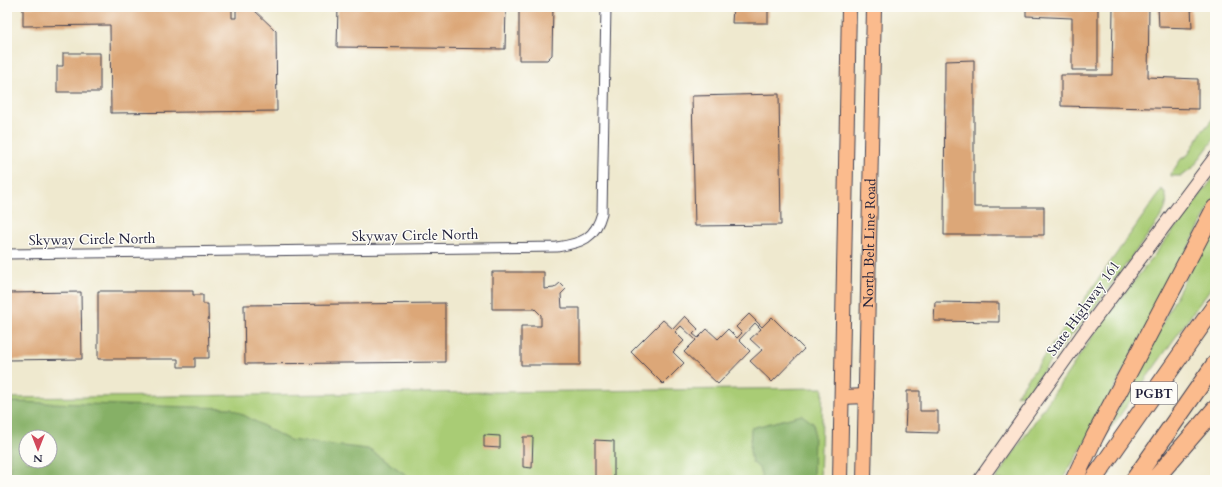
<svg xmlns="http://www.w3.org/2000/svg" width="1222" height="487" font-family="Cardo,serif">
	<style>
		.green { fill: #a9cc75; stroke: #667758; fill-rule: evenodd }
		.forest { fill: #86b066; stroke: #546950; fill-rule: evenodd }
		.building { fill: #dca778 }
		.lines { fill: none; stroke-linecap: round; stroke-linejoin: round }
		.minor-casing { stroke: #414051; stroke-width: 11 }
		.secondary-casing { stroke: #414051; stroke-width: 15 }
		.primary-casing { stroke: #414051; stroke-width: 16 }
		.motorway-casing { stroke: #414051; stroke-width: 19 }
		.minor { stroke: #fff; stroke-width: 9 }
		.secondary { stroke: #fde4d1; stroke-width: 13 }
		.primary { stroke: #fbbb8d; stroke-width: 14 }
		.motorway { stroke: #fbbb8d; stroke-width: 17 }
		.labels { text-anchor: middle; stroke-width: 3; stroke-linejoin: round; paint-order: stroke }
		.shield { fill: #fdfcf7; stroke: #646373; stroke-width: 1 }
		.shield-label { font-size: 13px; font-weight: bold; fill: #22223b }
		.street-label { font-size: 14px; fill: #22223b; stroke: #fdfcf7 }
	</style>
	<rect width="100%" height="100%" fill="#fdfcf7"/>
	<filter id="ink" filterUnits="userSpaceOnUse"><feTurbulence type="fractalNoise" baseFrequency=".025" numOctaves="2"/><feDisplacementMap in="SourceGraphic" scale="8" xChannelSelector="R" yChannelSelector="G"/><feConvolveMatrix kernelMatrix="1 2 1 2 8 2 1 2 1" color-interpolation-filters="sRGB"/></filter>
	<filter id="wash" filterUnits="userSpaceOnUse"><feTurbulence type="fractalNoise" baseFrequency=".012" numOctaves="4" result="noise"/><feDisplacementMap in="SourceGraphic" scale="16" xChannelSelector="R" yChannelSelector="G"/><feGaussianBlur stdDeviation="0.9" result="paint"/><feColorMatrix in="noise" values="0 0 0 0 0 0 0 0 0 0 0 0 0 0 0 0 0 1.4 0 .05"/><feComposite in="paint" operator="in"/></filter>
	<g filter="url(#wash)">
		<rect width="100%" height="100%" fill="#efe9cf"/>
		<path class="green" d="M 1215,116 L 1215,138 L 1191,170 L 1181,176 L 1171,176 L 1171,174 L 1181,159 L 1188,155 L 1201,133 Z
			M 1215,176 L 1215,197 L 1088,438 L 1062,480 L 995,480 L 1099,327 Z
			M 1162,189 C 1171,200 1165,211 1158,221 L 1089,315 L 1057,352 L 1030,389 L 1025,393 L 1016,396 Z
			M 1215,221 L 1215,282 L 1103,439 Z
			M 823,388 L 820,480 L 7,480 L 7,398 ZM 26,437 L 50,437 L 50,461 L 26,461 Z"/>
		<path class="forest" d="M 11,402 L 231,408 L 289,440 L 368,449 L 408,476 L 411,480 L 10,480 ZM 26,437 L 50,437 L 50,461 L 26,461 Z
			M 802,415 L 814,424 L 813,480 L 759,480 L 762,477 L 759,468 L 752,462 L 750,451 L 751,428 Z"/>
		<g id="blocks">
			<path class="building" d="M 23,7 L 232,7 L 232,18 L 236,18 L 236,7 L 251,7 L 276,31 L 277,111 L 111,113 L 110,25 L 23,26 Z
				M 338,7 L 506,7 L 505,49 L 337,47 Z
				M 519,7 L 553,7 L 552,55 L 547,60 L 519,60 Z
				M 733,7 L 768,7 L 768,23 L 732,23 Z
				M 916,7 L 941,7 L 941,10 L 916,10 Z
				M 1026,7 L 1098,7 L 1098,70 L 1072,70 L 1072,18 L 1026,16 Z
				M 1113,7 L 1149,7 L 1148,77 L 1198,79 L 1198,109 L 1061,106 L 1061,75 L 1112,75 Z
				M 1158,7 L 1191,7 L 1192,28 L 1159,27 Z
				M 63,53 L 100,53 L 100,92 L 57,92 L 57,66 L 63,66 Z
				M 974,60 L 974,207 L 1044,207 L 1044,235 L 944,235 L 945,61 Z
				M 779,94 L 781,225 L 695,226 L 692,96 Z
				M 492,272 L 544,272 L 544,289 L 554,288 L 560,283 L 566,289 L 561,294 L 562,308 L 580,308 L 580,365 L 521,365 L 521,326 L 541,326 L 541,315 L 535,309 L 492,309 Z
				M 98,291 L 193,291 L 193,295 L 203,295 L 203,304 L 208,304 L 209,358 L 195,358 L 195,367 L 178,367 L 178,359 L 98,359 Z
				M 81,292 L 82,359 L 7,360 L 7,293 Z
				M 935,302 L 999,303 L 999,322 L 934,321 Z
				M 445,303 L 445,362 L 245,364 L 244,305 Z
				M 749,314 L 762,327 L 772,317 L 804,349 L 772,382 L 750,361 L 762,350 L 750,339 L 761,329 L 755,323 L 739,340 L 750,351 L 718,384 L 684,352 L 696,340 L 681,326 L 675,332 L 684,341 L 673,352 L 684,363 L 663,384 L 631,352 L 663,320 L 673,329 L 685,316 L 698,329 L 693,334 L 698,338 L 707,329 L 718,339 L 728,329 L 737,338 L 742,333 L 736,327 Z
				M 907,391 L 920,391 L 920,411 L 938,411 L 938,433 L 905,432 L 906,410 L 907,410 Z
				M 484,435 L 500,436 L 500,448 L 484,447 Z
				M 523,437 L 533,437 L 532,468 L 523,467 Z
				M 595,440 L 614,441 L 614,480 L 595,480 Z"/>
		</g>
	</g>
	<g filter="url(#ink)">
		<use href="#blocks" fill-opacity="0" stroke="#414051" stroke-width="1"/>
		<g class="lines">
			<g class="minor-casing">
				<path id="minor" d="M 7,254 L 557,247 C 582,243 595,239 602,213 L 606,7"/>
			</g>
			<g class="secondary-casing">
				<path id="secondary" d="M 980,480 L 1081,337 L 1215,158"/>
			</g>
			<g class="primary-casing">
				<g id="primary">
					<path d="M 842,397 L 866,396"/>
					<path d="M 840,480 L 849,7"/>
					<path id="s1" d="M 864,480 L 874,7"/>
				</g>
			</g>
			<g class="motorway-casing">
				<path id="motorway" d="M 1074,480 L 1095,436 L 1215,208
					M 1093,480 L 1215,306
					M 1134,480 L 1215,364
					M 1154,480 L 1215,409"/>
			</g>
			<use href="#minor" class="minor"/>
			<use href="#secondary" class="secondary"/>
			<use href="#primary" class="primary"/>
			<use href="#motorway" class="motorway"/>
		</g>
	</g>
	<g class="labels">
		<rect class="shield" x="1131" y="382" width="46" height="22" rx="3"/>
		<g class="shield-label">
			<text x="1154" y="398">PGBT</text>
		</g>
		<g class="street-label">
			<text transform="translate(415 235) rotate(-1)" y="5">Skyway Circle North</text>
			<text transform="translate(92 239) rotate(-1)" y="5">Skyway Circle North</text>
			<text dy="5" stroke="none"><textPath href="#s1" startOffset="237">North Belt Line Road</textPath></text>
			<text transform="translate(1083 308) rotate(-54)" y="5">State Highway 161</text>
		</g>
	</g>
	<rect width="1222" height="487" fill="none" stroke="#fdfcf7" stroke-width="24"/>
	<g transform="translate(38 449) rotate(180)"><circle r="19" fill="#fdfcf7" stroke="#a5a5ac"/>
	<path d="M0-3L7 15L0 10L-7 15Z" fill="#d1495b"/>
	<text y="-6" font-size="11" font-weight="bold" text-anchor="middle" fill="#22223b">N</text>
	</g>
</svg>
